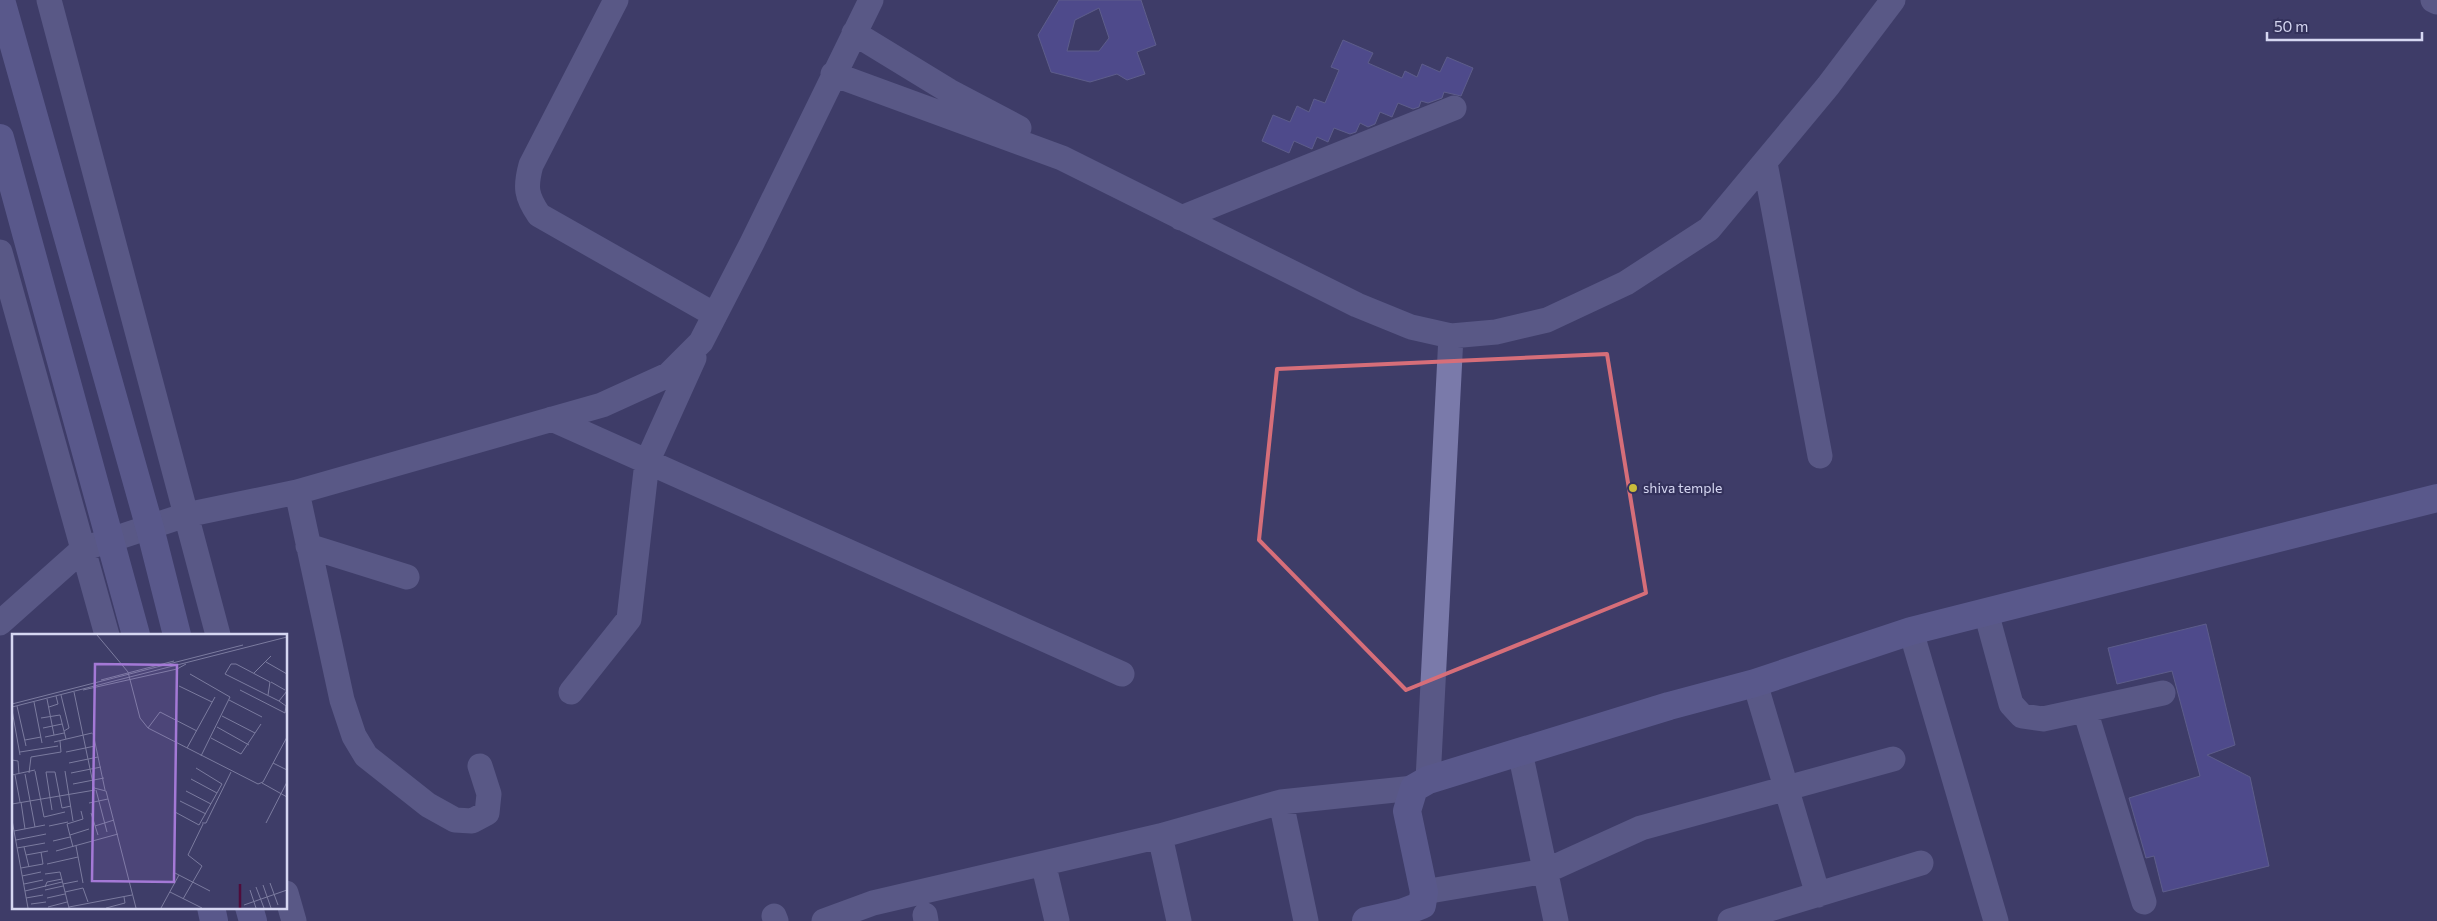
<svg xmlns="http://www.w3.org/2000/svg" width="2437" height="921" font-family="Commissioner,sans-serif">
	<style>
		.building { fill: #625cb7; stroke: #8384b5; fill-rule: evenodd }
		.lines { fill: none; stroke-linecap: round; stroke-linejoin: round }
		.minor { stroke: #7a7aaa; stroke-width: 25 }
		.major { stroke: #7b7bb6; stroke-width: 28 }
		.marked { fill: none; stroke: #d66e79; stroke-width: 4; stroke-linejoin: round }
		.poi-dot { fill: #c8bb3b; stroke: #34325c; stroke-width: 2 }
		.labels { text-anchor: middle; stroke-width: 4.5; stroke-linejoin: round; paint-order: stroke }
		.poi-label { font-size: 14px; fill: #d6d7f2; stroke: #34325c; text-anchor: start }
		.inset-river { fill: none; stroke: #500c3b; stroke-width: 2.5 }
		.inset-road { fill: none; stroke: #7b7b9f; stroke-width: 1 }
		.view { fill: #a479d6; fill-opacity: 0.15; stroke: #a479d6; stroke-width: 2.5 }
		.inset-edge { fill: none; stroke: #d6d7f2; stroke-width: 2.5 }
	</style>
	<rect width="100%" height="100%" fill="#3e3d68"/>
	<path class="building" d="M 1059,0 L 1141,0 L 1156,45 L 1137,52 L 1145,74 L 1127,80 L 1117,74 L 1090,82 L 1051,72 L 1038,35 ZM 1099,8 L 1109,38 L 1099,51 L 1067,51 L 1075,20 Z
		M 1343,40 L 1373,53 L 1368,63 L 1402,78 L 1405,71 L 1417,77 L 1422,64 L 1440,72 L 1447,57 L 1473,68 L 1461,96 L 1444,92 L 1442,98 L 1428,103 L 1421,101 L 1419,107 L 1413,109 L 1398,103 L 1392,117 L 1380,112 L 1375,124 L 1368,127 L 1360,123 L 1356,132 L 1350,134 L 1334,128 L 1328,142 L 1317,137 L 1312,149 L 1294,141 L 1289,153 L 1262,141 L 1273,115 L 1290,122 L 1297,106 L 1309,112 L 1314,99 L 1325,103 L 1339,70 L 1331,67 Z
		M 2206,624 L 2235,745 L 2207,755 L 2250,777 L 2269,866 L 2163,892 L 2154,856 L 2146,858 L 2129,798 L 2200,776 L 2172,671 L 2117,684 L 2108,648 Z"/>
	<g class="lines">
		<path class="minor" d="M 49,0 L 218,635
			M 616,0 L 531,165 C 525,187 526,196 539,215 L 715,315
			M 2433,0 L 2437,2
			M 854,33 L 949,91 L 1019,128
			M 833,74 L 1062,158 L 1357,305 L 1411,327 L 1451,336 L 1496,332 L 1547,320 L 1626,283 L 1709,229 L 1828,86 L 1893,0
			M 1765,163 L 1820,456
			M 1181,218 L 1454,108
			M 0,252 L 107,635
			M 552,419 L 1122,674
			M 297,492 L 342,700 L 354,736 L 366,756 L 428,805 L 455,820 L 472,821 L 487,813 L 489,794 L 480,766
			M 308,546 L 407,577
			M 1986,612 L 2011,704 L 2022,716 L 2043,719 L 2163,693
			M 0,623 L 83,549 L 186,515 L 297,492 L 602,405 L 668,375 L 701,342 L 752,243 L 871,0
			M 1911,631 L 1996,921
			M 1755,683 L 1818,895
			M 571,692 L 629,619 L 647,462 L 694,358
			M 2085,710 L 2144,902
			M 1520,752 L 1556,921
			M 1428,780 L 1451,336
			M 1281,802 L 1306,921
			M 1160,836 L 1179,921
			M 1046,875 L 1057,921
			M 1424,892 L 1546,871 L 1641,828 L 1893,759
			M 286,893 L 294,921
			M 925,915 L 926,921
			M 774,916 L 776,921
			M 824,921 L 873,903 L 1160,836 L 1281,802 L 1414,788
			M 1730,921 L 1921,863"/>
		<path class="major" d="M 1,0 L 151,532 L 177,635
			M 0,138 L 136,635
			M 211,907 L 214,921
			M 249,907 L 253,921
			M 1366,921 L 1401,913 L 1422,905 L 1424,892 L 1407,811 L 1414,788 L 1428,780 L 1669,706 L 1755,683 L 1911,631 L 2437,498"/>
	</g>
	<path d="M0 0H2437V921H0ZM 1607,354 L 1646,593 L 1406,690 L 1259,540 L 1277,369 Z" fill="#3e3d68" fill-opacity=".55" fill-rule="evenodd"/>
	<path class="marked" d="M 1607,354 L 1646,593 L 1406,690 L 1259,540 L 1277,369 Z"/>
	<circle class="poi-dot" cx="1633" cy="488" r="5"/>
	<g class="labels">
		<g class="poi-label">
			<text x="1643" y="493">shiva temple</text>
		</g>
	</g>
	<g transform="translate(12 634)">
		<rect width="275" height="275" fill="#3e3d68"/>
		<path class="inset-river" d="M 228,274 L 228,250"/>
		<path class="inset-road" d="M 85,1 L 116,38 L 128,84 L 136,94 L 246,150 L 251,148 L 275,103M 254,28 L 275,40M 242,39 L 259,22M 178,40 L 218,63 L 189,122M 89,46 L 162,27M 259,48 L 273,56M 167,52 L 200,68M 71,56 L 165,35 L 174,30M 228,56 L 273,79 L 274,72 L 267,67M 62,58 L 82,154 L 94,157 L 124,274M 49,61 L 57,94 L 52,97M 256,61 L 258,48 L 224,30 L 219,30 L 213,40 L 267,67 L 275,57M 35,65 L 42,101M 217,66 L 250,83M 22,68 L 30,109M 0,70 L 231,11M 5,72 L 14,112M 0,73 L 275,3M 37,73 L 46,70 L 44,62M 0,76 L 8,121M 210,82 L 243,99M 29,84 L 48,81 L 54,105M 205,93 L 237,111M 31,94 L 50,90M 136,94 L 148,78 L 185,97M 81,99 L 93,156M 33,103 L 52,99M 199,104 L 229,120 L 249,90M 13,106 L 29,103M 42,108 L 80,99M 175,114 L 203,63M 8,118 L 46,112M 54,118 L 83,112M 0,126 L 6,127 L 7,140M 57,129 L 86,123M 261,129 L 275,136M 23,137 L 32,183 L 53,178M 53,137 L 61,187M 17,139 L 19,123 L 49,118 L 48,107M 59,139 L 89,133M 13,140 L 23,193M 0,141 L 23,136M 3,141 L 8,168M 179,145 L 205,159M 250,149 L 275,163M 61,150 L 92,144M 84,156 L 95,198M 174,157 L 199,170M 168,167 L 194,180M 9,168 L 13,195M 77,169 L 96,165M 0,170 L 83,156M 40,176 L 34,138 L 43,138 L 50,174 L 59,172M 163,178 L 187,191 L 210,150 L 184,134M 79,179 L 86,201M 0,186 L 16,274M 190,189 L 194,189 L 219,138M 254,189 L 275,148M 37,192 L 56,188M 83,192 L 102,186M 2,197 L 33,191M 58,201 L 77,195M 4,206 L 34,200M 41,207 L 58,203M 64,212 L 71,249M 12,213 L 17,233M 61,213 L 55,190 L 71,185 L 69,177M 5,214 L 33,209M 44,217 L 106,200M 14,221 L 36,217M 35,230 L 66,223M 9,234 L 31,230 L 29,218M 163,239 L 198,257M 33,240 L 48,238 L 57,274M 10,242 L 29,238M 258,249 L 266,271M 12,250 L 31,246M 51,250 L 66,247M 251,251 L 259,274M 33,253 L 35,248 L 50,245M 244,253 L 252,274M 33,256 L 51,252M 238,256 L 244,274M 13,257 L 50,248M 53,258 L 71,254 L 76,268M 158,258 L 190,274M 14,264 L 31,261M 35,264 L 53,260M 171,265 L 190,232 L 176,221 L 191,190M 19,270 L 34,268M 232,271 L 275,256M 36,273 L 55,268M 57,273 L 120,261M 94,274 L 113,269 L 112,263M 149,274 L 167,241"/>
		<path class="view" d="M 83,30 L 165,31 L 162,248 L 80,247 Z"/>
		<rect width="275" height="275" class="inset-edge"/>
	</g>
	<path d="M2267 32v8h155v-8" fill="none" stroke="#d6d7f2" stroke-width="2.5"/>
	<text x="2274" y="32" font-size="15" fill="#d6d7f2" stroke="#34325c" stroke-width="4" paint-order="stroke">50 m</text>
</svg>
